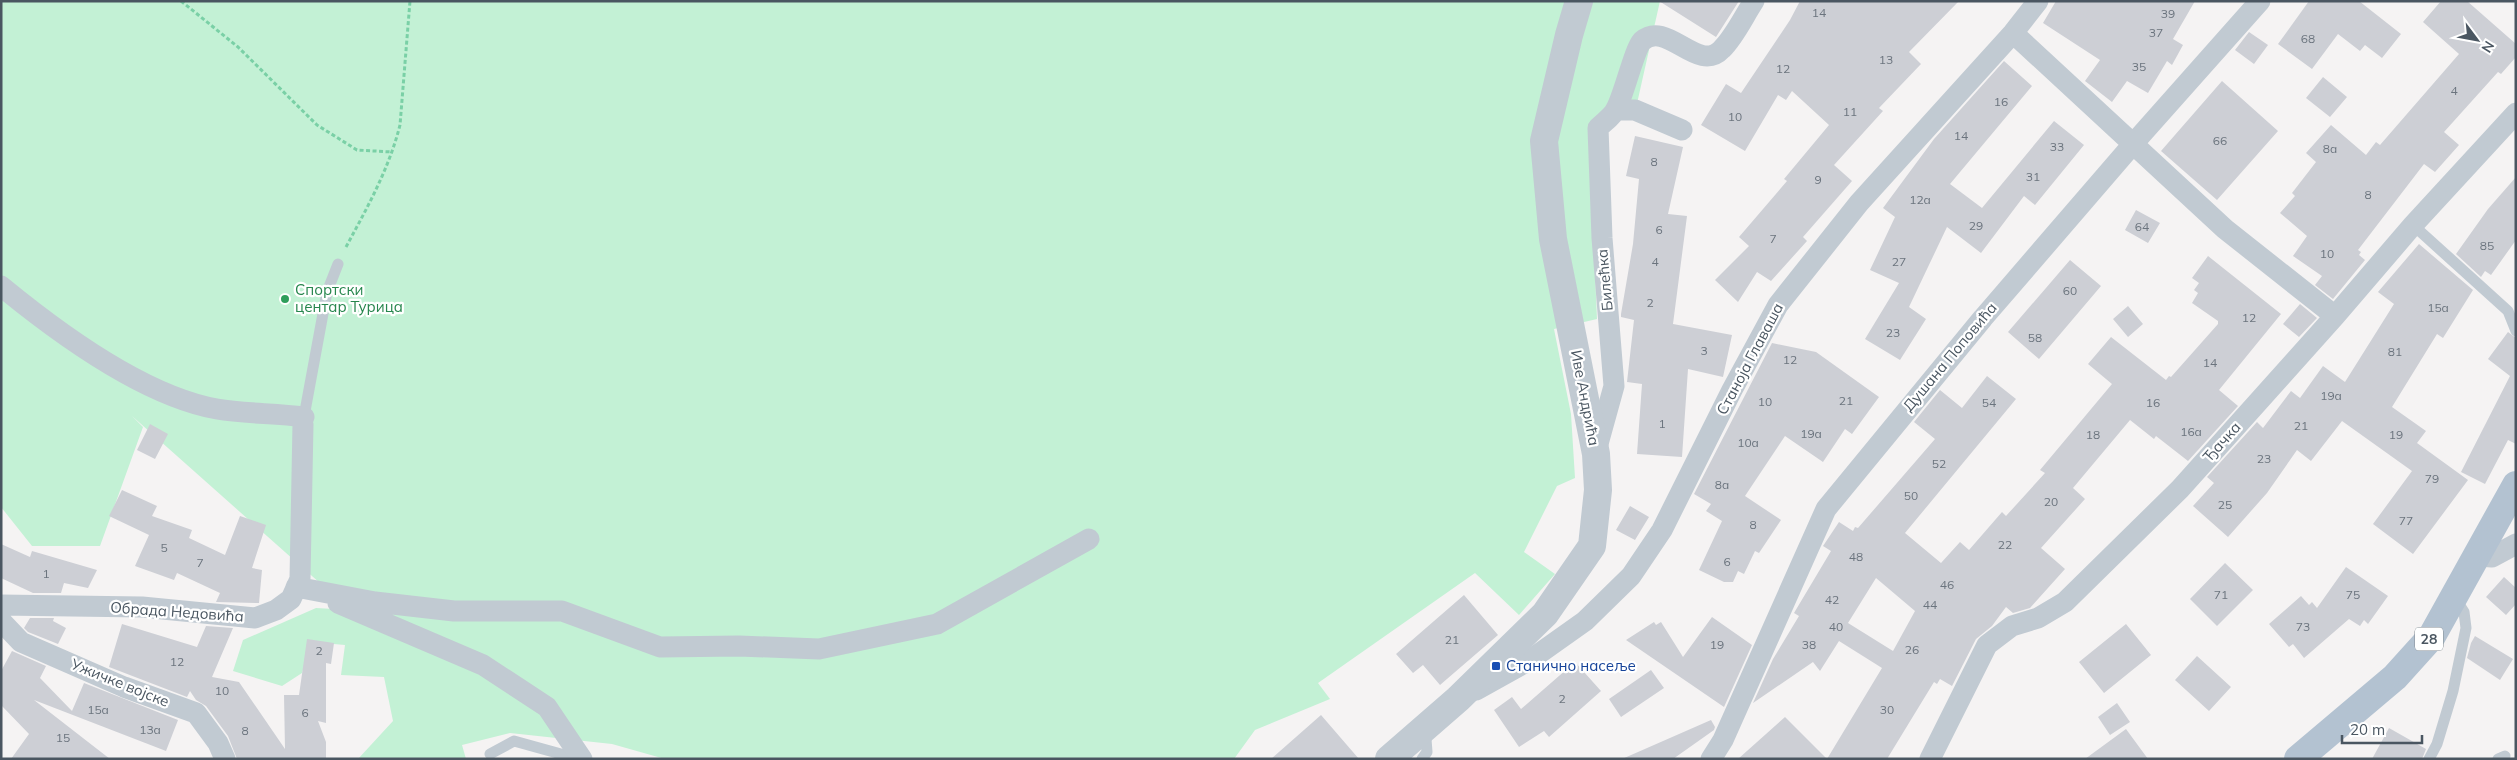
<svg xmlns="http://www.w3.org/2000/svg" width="2517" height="760" font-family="Mulish,sans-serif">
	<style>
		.green { fill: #c3f1d5 }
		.building { fill: #cdcfd5; fill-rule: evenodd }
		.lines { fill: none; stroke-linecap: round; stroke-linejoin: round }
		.path { stroke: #7ad0a6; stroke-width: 3; stroke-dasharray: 4 2.5; stroke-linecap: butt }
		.service { stroke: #c1cad2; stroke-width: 11 }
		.minor { stroke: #c1cad2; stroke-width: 21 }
		.tertiary { stroke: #c1cad2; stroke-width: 28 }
		.primary { stroke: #b3c2d1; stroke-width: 28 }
		.leisure-dot { fill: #2e9e5b; stroke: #fff; stroke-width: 2 }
		.transit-dot { fill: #1a4fb4; stroke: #fff; stroke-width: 2 }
		.labels { text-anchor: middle; stroke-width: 4.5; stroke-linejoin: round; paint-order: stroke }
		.number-label { font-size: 12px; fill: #6b747e }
		.shield { fill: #fff; stroke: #808990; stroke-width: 1 }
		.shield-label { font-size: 14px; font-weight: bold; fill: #4a5661 }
		.street-label { font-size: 15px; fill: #4a5661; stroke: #fff }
		.leisure-label { font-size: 15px; fill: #27864d; stroke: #fff; text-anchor: start }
		.transit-label { font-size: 15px; fill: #164399; stroke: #fff; text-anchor: start }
	</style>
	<rect width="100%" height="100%" fill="#f5f3f3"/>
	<path class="green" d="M 1,1 L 1660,1 L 1636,108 L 1589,133 L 1597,319 L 1554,329 L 1571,414 L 1575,478 L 1557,486 L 1524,552 L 1555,574 L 1519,615 L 1475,573 L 1318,683 L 1330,699 L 1255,730 L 1234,759 L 665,759 L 612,744 L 510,733 L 462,745 L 466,759 L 358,759 L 393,721 L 384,677 L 341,675 L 345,645 L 311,642 L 302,673 L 282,686 L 233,671 L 243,640 L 316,608 L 334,609 L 339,600 L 132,416 L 143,427 L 100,546 L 32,546 L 1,507 Z"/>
	<path class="building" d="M 1659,1 L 1739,1 L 1716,37 Z
		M 1800,1 L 1959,1 L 1909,52 L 1921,64 L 1879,108 L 1883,111 L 1834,165 L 1852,181 L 1803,237 L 1807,241 L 1771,281 L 1757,272 L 1738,302 L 1715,280 L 1749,246 L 1739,237 L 1787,181 L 1784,179 L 1829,125 L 1792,91 L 1786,100 L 1778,95 L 1745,151 L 1701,125 L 1726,84 L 1741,93 L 1790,20 Z
		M 2056,1 L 2195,1 L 2173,39 L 2183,45 L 2172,65 L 2167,61 L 2148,93 L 2127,81 L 2112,102 L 2085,81 L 2100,60 L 2043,23 Z
		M 2309,1 L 2359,1 L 2401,34 L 2382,58 L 2365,45 L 2360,51 L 2338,34 L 2312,69 L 2278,44 Z
		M 2441,1 L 2467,1 L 2516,44 L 2516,57 L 2501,74 L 2498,72 L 2444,132 L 2459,145 L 2435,172 L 2424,164 L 2358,250 L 2361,252 L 2359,255 L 2365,260 L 2333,299 L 2315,285 L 2322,276 L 2293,256 L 2307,236 L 2280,213 L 2295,196 L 2292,193 L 2316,162 L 2306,153 L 2331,125 L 2366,155 L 2376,142 L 2380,145 L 2459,54 L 2423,22 Z
		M 2249,32 L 2268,45 L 2254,64 L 2235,50 Z
		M 2004,61 L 2032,86 L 1950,184 L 1982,208 L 2054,121 L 2084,145 L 2035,205 L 2024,196 L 1981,253 L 1947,227 L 1909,307 L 1926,319 L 1900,360 L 1865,339 L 1899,283 L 1870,270 L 1895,217 L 1883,208 L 1934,139 Z
		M 2323,77 L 2347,97 L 2330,117 L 2306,98 Z
		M 2222,81 L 2278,131 L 2217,200 L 2161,151 Z
		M 1635,136 L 1683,147 L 1668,214 L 1687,216 L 1673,324 L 1732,335 L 1723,377 L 1688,369 L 1682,457 L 1637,454 L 1642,384 L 1627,382 L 1634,320 L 1621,317 L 1621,314 L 1633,244 L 1639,179 L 1626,176 Z
		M 2516,177 L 2516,240 L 2491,275 L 2485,271 L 2481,277 L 2456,254 L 2488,209 Z
		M 2136,210 L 2160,223 L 2148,243 L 2125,230 Z
		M 2419,244 L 2473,290 L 2443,338 L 2437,334 L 2392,407 L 2426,431 L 2417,443 L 2468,480 L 2413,554 L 2373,524 L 2412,471 L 2342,421 L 2311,461 L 2297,450 L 2267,493 L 2228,537 L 2193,506 L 2214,483 L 2207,477 L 2257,422 L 2263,428 L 2291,391 L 2300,398 L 2323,366 L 2345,382 L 2394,304 L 2378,292 Z
		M 2208,256 L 2281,314 L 2219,390 L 2238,406 L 2188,461 L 2156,436 L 2154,439 L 2130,420 L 2073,488 L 2085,499 L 2041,548 L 2065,569 L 2030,608 L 2013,613 L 2006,607 L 1992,626 L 1976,639 L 1952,686 L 1940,679 L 1937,684 L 1934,682 L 1887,759 L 1827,759 L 1882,668 L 1839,641 L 1820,671 L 1813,662 L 1753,703 L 1773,659 L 1799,616 L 1794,613 L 1831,551 L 1823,546 L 1839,522 L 1853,531 L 1855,527 L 1858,528 L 1935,439 L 1914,422 L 1940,390 L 1962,408 L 1987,376 L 2016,399 L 1905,533 L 1941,563 L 1960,542 L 1969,550 L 2002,512 L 2006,516 L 2045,473 L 2040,470 L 2112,384 L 2088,364 L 2111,337 L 2166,380 L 2169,376 L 2171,377 L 2218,324 L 2218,321 L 2192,303 L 2198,293 L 2194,290 L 2199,283 L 2192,278 ZM 1876,578 L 1915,611 L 1893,651 L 1848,623 Z
		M 2070,260 L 2101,286 L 2039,359 L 2008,332 Z
		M 2300,304 L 2317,318 L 2299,337 L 2283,324 Z
		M 2128,306 L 2143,324 L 2128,337 L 2113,319 Z
		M 2508,332 L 2516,338 L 2516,444 L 2508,440 L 2485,484 L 2461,472 L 2510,376 L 2488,359 Z
		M 1772,343 L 1816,352 L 1879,397 L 1852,434 L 1845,429 L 1823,462 L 1785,436 L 1745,496 L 1781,520 L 1759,553 L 1755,551 L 1744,574 L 1738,571 L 1733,582 L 1724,582 L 1699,570 L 1722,521 L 1706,511 L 1711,504 L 1694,494 Z
		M 150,424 L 168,434 L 155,459 L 137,450 Z
		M 122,490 L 157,506 L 152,516 L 192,530 L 189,538 L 225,555 L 240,516 L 266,525 L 252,568 L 262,570 L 259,603 L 216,602 L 220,593 L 177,573 L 174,580 L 135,566 L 149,535 L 109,516 Z
		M 1630,506 L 1649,517 L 1635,540 L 1616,530 Z
		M 1,544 L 30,557 L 32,551 L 97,570 L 88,588 L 64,583 L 61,593 L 33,593 L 1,578 Z
		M 2225,563 L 2253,590 L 2217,626 L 2190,599 Z
		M 2346,567 L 2388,596 L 2368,624 L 2364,620 L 2360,626 L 2349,619 L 2304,658 L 2293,644 L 2289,647 L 2269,624 L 2301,596 L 2309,605 L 2312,602 L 2317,608 Z
		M 2504,577 L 2516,588 L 2516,604 L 2506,615 L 2486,597 Z
		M 1464,595 L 1498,635 L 1440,685 L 1423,665 L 1413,673 L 1396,654 Z
		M 1712,617 L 1752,645 L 1724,707 L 1626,640 L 1654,622 L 1656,625 L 1661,622 L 1683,657 Z
		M 30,618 L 54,618 L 53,621 L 66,628 L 58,644 L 28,632 L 24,628 Z
		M 122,624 L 197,647 L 206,626 L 233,628 L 212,677 L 239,682 L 285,749 L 284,695 L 299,695 L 307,639 L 334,643 L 331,664 L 326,663 L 326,723 L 318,721 L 326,742 L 326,759 L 237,759 L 228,736 L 206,706 L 196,700 L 190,691 L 187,697 L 109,667 Z
		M 2126,624 L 2151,655 L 2104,693 L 2079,662 Z
		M 2475,636 L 2513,659 L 2500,680 L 2467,658 L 2471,643 Z
		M 12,651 L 46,666 L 40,678 L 72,711 L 84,683 L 178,720 L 166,751 L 34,700 L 110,759 L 11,759 L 29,734 L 1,705 L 1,671 Z
		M 2197,656 L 2231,687 L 2209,711 L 2175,680 Z
		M 1575,662 L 1601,691 L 1549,737 L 1544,731 L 1519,747 L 1494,710 L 1512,697 L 1521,709 Z
		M 1651,670 L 1664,688 L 1621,717 L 1609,699 Z
		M 2117,703 L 2130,722 L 2110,735 L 2098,717 Z
		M 1321,715 L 1359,759 L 1271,759 Z
		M 1785,717 L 1827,759 L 1738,759 Z
		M 1711,720 L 1715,727 L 1714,730 L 1673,759 L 1622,759 Z
		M 2389,728 L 2426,749 L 2422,759 L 2372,759 Z
		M 2126,729 L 2148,759 L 2085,759 Z"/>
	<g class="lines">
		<path class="path" d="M 181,1 L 238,47 L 317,125 L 357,150 L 392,152
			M 346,247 C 367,208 389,169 400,125 L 410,1"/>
		<path class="service" d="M 2413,225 L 2508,311 L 2516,331
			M 303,422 L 327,292 L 338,264
			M 1419,733 L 1426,739 L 1427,752 L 1422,759
			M 490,754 L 514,741 L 579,759
			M 2429,759 L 2437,744 L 2453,691 L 2466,628 L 2464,612 L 2455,598
			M 2498,759 L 2505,756"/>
		<path class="minor" d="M 2013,33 L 2225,229 L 2335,316
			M 1616,110 L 1635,110 L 1682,130
			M 1,286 C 57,332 144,396 217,409 C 245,414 275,413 304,417
			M 1596,451 L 1614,386 L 1602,238 L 1598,128 C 1604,122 1613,116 1616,109 C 1624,95 1634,50 1642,41 C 1667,19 1698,75 1722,49 C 1735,36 1744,16 1754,1
			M 2477,556 L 2492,557 L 2516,544
			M 296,587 L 375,602 L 454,611 L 562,611 L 660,647 L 739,646 L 819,649 L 937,624 L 1089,539
			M 338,603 L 483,665 L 547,707 L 582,759
			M 1,605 L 142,607 L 255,618 L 276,610 L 291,599 L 300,579 L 303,424
			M 1,621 L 21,642 L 124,687 L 196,713 L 218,743 L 225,759
			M 1476,690 L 1530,660 L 1585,621 L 1631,576 L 1662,530 L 1732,390 L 1778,305 L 1859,203 L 2013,33 L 2038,1
			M 1711,759 L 1723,740 L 1826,509 L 1983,318 L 2133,144 L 2260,1
			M 1930,759 L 1987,645 L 2012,626 L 2038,618 L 2065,602 L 2180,489 L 2335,316 L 2413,225 L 2516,113"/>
		<path class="tertiary" d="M 1389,759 L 1458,699 L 1545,614 L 1592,546 L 1598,490 L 1596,454 L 1553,239 L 1544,141 L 1569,35 L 1579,1"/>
		<path class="primary" d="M 2298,759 L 2395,677 L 2432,636 L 2516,485"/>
	</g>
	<circle class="leisure-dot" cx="285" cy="299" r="5"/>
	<rect class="transit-dot" x="1491" y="661" width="10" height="10" rx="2.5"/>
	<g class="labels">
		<g class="number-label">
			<text x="1819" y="17">14</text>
			<text x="2168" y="18">39</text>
			<text x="2156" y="37">37</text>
			<text x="2308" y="43">68</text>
			<text x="1886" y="64">13</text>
			<text x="2139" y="71">35</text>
			<text x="1783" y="73">12</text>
			<text x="2454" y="95">4</text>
			<text x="2001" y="106">16</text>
			<text x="1850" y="116">11</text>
			<text x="1735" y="121">10</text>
			<text x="1961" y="140">14</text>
			<text x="2220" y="145">66</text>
			<text x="2057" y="151">33</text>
			<text x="2330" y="153">8a</text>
			<text x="1654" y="166">8</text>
			<text x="2033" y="181">31</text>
			<text x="1818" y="184">9</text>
			<text x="2368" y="199">8</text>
			<text x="1920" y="204">12a</text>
			<text x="1976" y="230">29</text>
			<text x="2142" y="231">64</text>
			<text x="1659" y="234">6</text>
			<text x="1773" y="243">7</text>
			<text x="2487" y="250">85</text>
			<text x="2327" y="258">10</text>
			<text x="1655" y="266">4</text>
			<text x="1899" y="266">27</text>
			<text x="2070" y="295">60</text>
			<text x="1650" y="307">2</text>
			<text x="2438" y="312">15a</text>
			<text x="2249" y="322">12</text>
			<text x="1893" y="337">23</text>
			<text x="2035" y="342">58</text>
			<text x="1704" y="355">3</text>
			<text x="2395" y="356">81</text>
			<text x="1790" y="364">12</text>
			<text x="2210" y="367">14</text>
			<text x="2331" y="400">19a</text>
			<text x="1846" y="405">21</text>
			<text x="1765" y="406">10</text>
			<text x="1989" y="407">54</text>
			<text x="2153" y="407">16</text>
			<text x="1662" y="428">1</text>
			<text x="2301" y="430">21</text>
			<text x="2191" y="436">16a</text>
			<text x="1811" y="438">19a</text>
			<text x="2093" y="439">18</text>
			<text x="2396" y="439">19</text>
			<text x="1748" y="447">10a</text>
			<text x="2264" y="463">23</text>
			<text x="1939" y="468">52</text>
			<text x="2432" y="483">79</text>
			<text x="1722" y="489">8a</text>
			<text x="1911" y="500">50</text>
			<text x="2051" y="506">20</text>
			<text x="2225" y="509">25</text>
			<text x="2406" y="525">77</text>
			<text x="1753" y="529">8</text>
			<text x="2005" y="549">22</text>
			<text x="164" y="552">5</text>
			<text x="1856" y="561">48</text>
			<text x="1727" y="566">6</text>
			<text x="200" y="567">7</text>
			<text x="46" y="578">1</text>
			<text x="1947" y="589">46</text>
			<text x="2221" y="599">71</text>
			<text x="2353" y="599">75</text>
			<text x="1832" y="604">42</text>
			<text x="1930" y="609">44</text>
			<text x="1836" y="631">40</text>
			<text x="2303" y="631">73</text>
			<text x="1452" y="644">21</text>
			<text x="1717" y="649">19</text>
			<text x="1809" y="649">38</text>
			<text x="1912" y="654">26</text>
			<text x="319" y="655">2</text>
			<text x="177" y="666">12</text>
			<text x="222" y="695">10</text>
			<text x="1562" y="703">2</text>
			<text x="98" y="714">15a</text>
			<text x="1887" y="714">30</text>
			<text x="305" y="717">6</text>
			<text x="150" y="734">13a</text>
			<text x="245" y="735">8</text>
			<text x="63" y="742">15</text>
		</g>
		<rect class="shield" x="2415" y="627.5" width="28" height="23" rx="4"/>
		<g class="shield-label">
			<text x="2429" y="644">28</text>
		</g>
		<g class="street-label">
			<text transform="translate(1605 280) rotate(-95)" y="5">Билећка</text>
			<text transform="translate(1950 357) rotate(-50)" y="5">Душана Поповића</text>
			<text transform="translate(1750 359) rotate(-62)" y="5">Станоја Главаша</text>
			<text transform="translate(1585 398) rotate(79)" y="5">Иве Андрића</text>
			<text transform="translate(2222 442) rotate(-48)" y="5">Ђачка</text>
			<text transform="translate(177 612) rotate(4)" y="5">Обрада Недовића</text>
			<text transform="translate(120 683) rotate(22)" y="5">Ужичке војске</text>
		</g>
		<g class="leisure-label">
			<text x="295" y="295">Спортски<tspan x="295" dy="17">центар Турица</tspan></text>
		</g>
		<g class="transit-label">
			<text x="1506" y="671">Станично насеље</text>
		</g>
	</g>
	<rect width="2517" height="760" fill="none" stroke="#4a5661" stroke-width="5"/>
	<g transform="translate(2477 40) rotate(122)" stroke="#ffffff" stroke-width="4" paint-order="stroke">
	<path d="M0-4L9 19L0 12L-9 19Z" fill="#4a5661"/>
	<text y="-8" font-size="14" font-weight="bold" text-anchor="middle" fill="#4a5661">N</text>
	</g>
	<path d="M2342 735v8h80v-8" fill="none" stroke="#4a5661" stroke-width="2.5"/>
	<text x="2350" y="735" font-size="15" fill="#4a5661" stroke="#ffffff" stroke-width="4" paint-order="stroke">20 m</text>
</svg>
